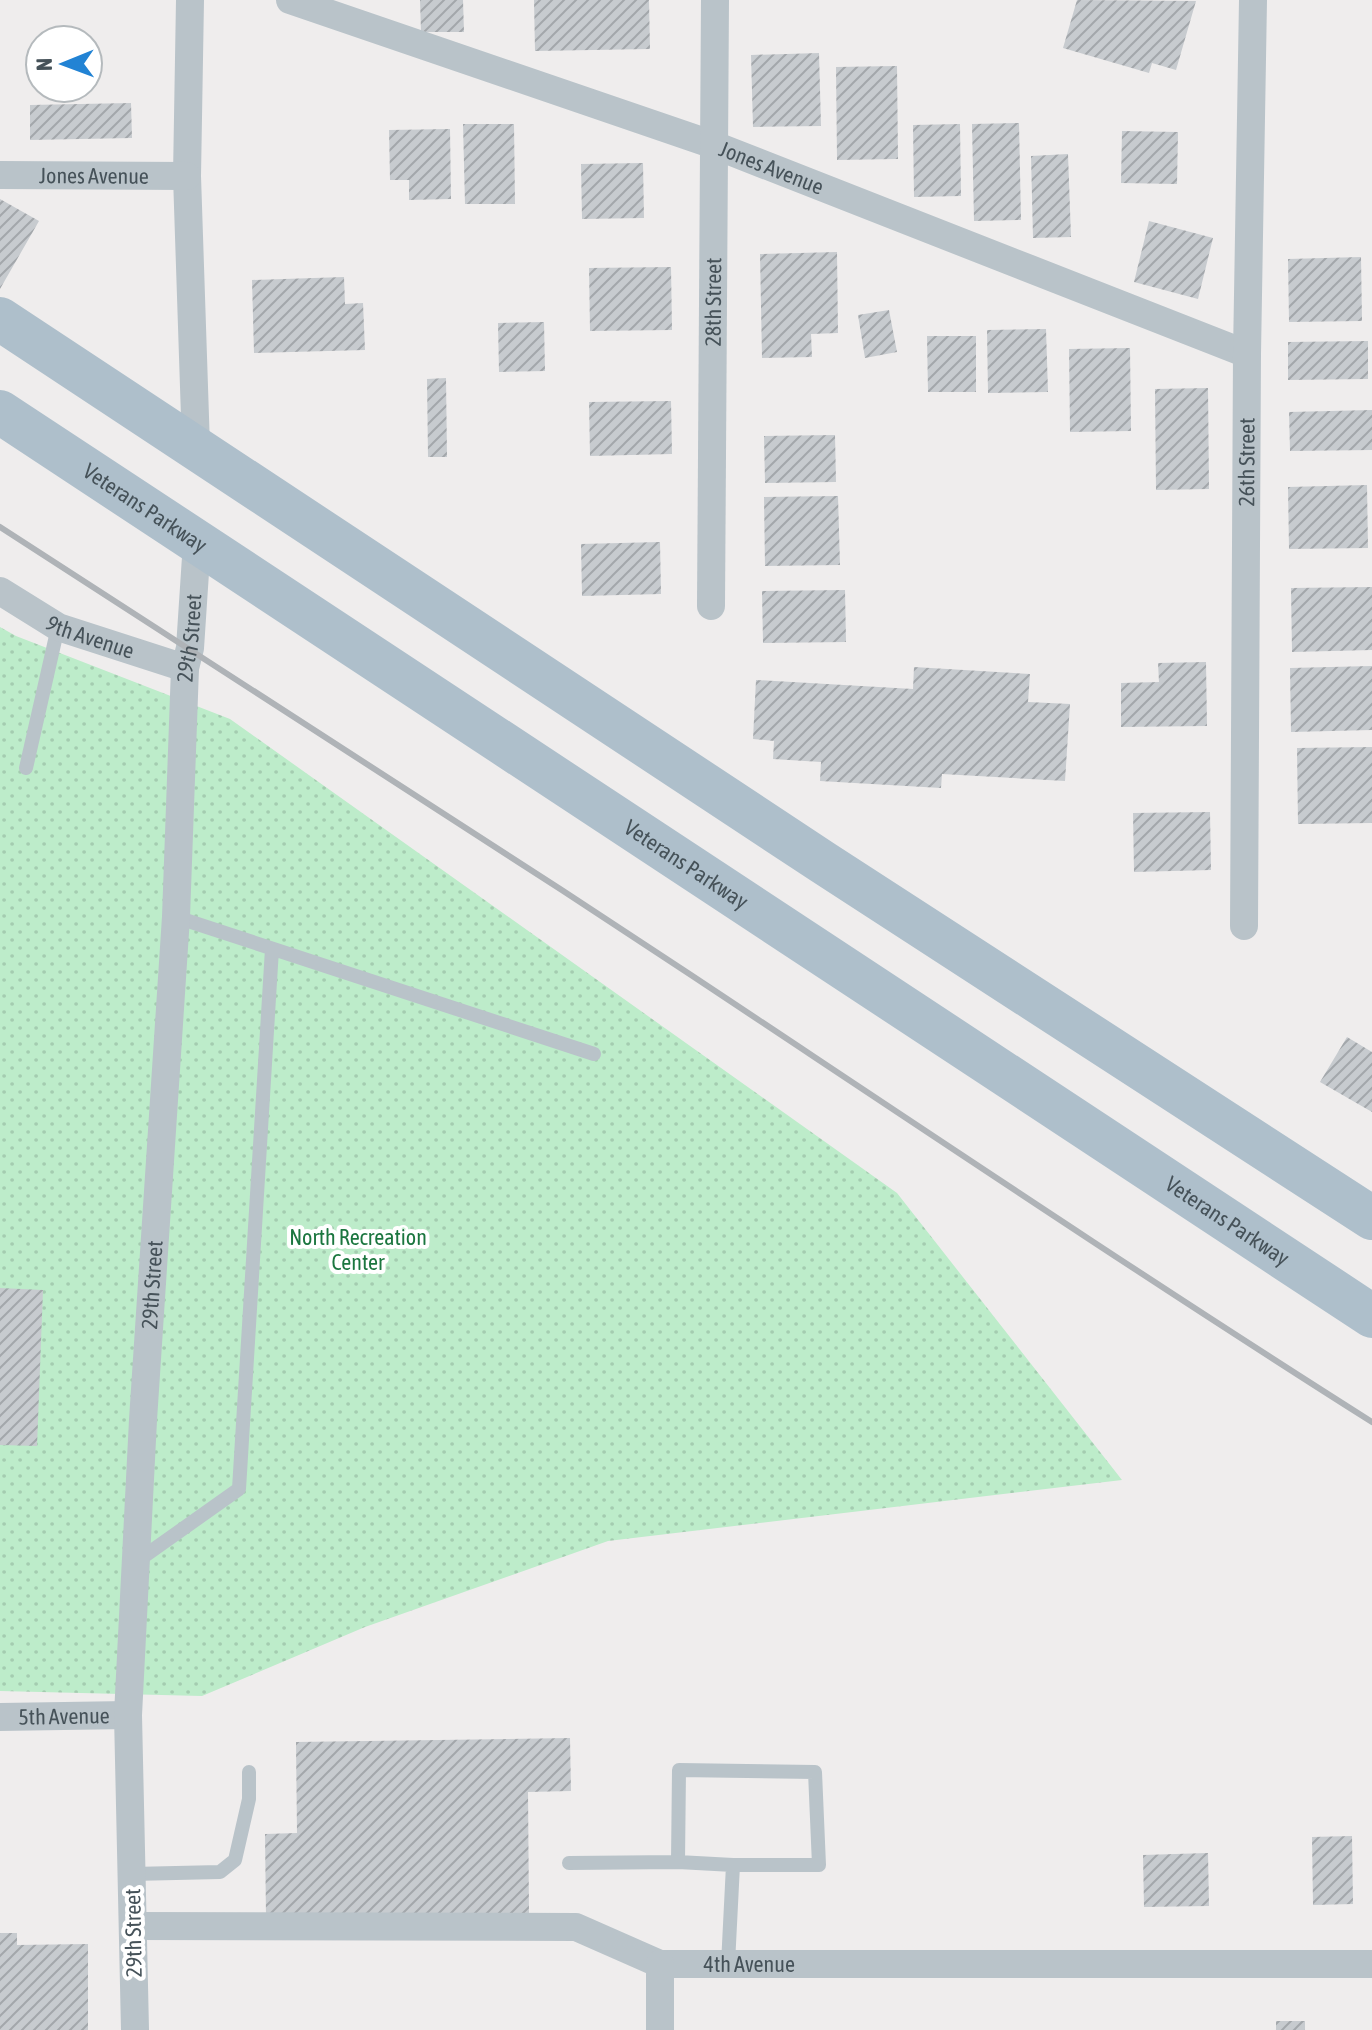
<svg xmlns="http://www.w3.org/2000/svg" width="1372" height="2030" font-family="'Asap Condensed',sans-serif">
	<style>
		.park { fill: url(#park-dots) }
		.building { fill: url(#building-hatch) }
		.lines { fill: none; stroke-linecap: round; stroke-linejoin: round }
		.lane { stroke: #b9c3c9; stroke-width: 14 }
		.street { stroke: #b9c3c9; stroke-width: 28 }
		.primary { stroke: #aebfcb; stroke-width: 44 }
		.rail { stroke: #afb3b7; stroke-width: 6 }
		.labels { text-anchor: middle; stroke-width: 8; stroke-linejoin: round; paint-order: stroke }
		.street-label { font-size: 22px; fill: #465259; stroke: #fff }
		.park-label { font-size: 22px; fill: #1b763f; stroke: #fff }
	</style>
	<defs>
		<pattern id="park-dots" width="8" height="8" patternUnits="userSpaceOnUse" patternTransform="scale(2)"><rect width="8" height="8" fill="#bdecca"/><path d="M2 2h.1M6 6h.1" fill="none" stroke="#a4ccb0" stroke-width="1.8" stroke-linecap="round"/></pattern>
		<pattern id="building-hatch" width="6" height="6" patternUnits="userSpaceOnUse" patternTransform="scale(2)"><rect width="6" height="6" fill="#c7cbcf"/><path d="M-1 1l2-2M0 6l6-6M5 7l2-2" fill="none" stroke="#a3a7ab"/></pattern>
	</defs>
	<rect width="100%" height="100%" fill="#efeded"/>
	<path class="park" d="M 0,627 L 16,636 L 230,719 L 897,1193 L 1122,1480 L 608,1541 L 365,1627 L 202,1696 L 0,1691 Z"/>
	<path class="building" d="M 420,0 L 463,0 L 464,32 L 421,32 Z
		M 534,0 L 649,0 L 650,49 L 535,51 Z
		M 1077,0 L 1196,1 L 1176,70 L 1152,63 L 1149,73 L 1063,48 Z
		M 819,53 L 821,126 L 753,127 L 751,55 Z
		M 897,66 L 898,159 L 837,160 L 836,67 Z
		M 131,103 L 132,138 L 30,140 L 30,105 Z
		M 1019,123 L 1021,220 L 974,221 L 972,124 Z
		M 463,124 L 514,124 L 515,204 L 465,204 Z
		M 960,124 L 961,196 L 914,197 L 913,125 Z
		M 450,129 L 451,199 L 409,200 L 409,180 L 390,180 L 389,130 Z
		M 1122,131 L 1178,132 L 1177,184 L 1121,183 Z
		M 1068,154 L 1071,237 L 1033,238 L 1031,156 Z
		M 643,163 L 644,218 L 582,219 L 581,164 Z
		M 0,199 L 39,221 L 0,289 Z
		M 1149,221 L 1213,238 L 1198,299 L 1134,282 Z
		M 837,252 L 838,333 L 811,334 L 812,357 L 762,358 L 760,254 Z
		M 1361,257 L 1362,321 L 1289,322 L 1288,259 Z
		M 671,267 L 672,330 L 590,331 L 589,268 Z
		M 344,277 L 345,304 L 363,303 L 365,350 L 254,353 L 252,280 Z
		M 889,310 L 897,352 L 865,358 L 858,315 Z
		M 544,322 L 545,371 L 499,372 L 498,323 Z
		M 1046,329 L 1048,392 L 988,393 L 987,330 Z
		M 927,336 L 976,336 L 976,392 L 928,392 Z
		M 1368,341 L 1368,379 L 1288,380 L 1288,342 Z
		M 1130,348 L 1131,431 L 1070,432 L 1069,349 Z
		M 446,378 L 447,457 L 428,457 L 427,379 Z
		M 1208,388 L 1209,489 L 1156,490 L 1155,389 Z
		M 671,401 L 672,454 L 590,456 L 589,402 Z
		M 1372,410 L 1372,450 L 1290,451 L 1289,412 Z
		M 835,435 L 836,482 L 765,483 L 764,436 Z
		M 1367,485 L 1368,548 L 1289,549 L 1288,487 Z
		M 838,496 L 840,565 L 765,566 L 764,497 Z
		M 660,542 L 661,594 L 582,596 L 581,544 Z
		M 1372,587 L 1372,650 L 1292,652 L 1291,588 Z
		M 845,590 L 846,642 L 763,643 L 762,591 Z
		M 1206,662 L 1207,726 L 1121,727 L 1121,683 L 1159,682 L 1158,663 Z
		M 1372,666 L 1372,730 L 1291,732 L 1290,668 Z
		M 914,667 L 1030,674 L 1028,702 L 1070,704 L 1065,781 L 942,774 L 941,788 L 820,781 L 821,762 L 773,759 L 774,741 L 753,739 L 756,680 L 913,689 Z
		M 1372,747 L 1372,823 L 1298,824 L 1297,748 Z
		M 1210,812 L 1211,870 L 1134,872 L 1133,813 Z
		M 1347,1037 L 1372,1052 L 1372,1112 L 1320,1082 Z
		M 0,1288 L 43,1290 L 37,1446 L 0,1445 Z
		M 570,1738 L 571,1791 L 528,1792 L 529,1914 L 266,1917 L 265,1834 L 297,1833 L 296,1742 Z
		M 1352,1836 L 1353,1904 L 1313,1905 L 1312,1837 Z
		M 1208,1853 L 1209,1906 L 1144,1907 L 1143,1855 Z
		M 0,1933 L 17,1933 L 17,1945 L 88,1944 L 88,2030 L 0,2030 Z
		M 1276,2021 L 1305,2021 L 1305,2030 L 1276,2030 Z"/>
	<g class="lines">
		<path class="lane" d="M 26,768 L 58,627
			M 176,917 L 594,1054
			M 136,1562 L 239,1489 L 272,949
			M 678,1862 L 679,1770 L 815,1772 L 819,1865 L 733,1865
			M 569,1863 L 678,1862 L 733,1865 L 728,1964
			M 132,1874 L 220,1872 L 235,1860 L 249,1799 L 249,1772"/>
		<g class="street">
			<path d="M 190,0 L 187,176 L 196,447"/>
			<path id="s1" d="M 290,0 L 714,145 L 1247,354"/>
			<path id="s2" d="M 0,175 L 187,176"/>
			<path id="s3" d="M 0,591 L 58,627 L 185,668"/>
			<path id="s4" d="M 711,606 L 715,0"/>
			<path id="s5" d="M 1244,926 L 1247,354 L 1253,0"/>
			<path id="s6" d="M 0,1717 L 128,1715"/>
			<path id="s7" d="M 133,1926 L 576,1927 L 660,1964 L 1372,1964"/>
			<path d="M 660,1964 L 660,2030"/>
			<path id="s8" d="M 135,2030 L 128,1715 L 143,1420 L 176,917 L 185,668 L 190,648 L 197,542"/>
		</g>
		<g class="primary">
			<path d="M 0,319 L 824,863 L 1372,1218"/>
			<path id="s9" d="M 0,412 L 1372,1316"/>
		</g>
		<path class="rail" d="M 0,527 C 232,675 462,824 691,975 C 917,1125 1143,1277 1372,1422"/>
	</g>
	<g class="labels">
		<g class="street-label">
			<text dy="8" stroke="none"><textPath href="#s1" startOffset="510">Jones Avenue</textPath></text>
			<text dy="8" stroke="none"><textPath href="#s2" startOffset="94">Jones Avenue</textPath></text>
			<text dy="8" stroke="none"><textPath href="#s4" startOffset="304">28th Street</textPath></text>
			<text dy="8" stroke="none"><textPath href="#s5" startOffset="464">26th Street</textPath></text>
			<text dy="8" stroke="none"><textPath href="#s9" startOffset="174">Veterans Parkway</textPath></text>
			<text dy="8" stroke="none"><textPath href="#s3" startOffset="102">9th Avenue</textPath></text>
			<text dy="8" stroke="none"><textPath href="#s8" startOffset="1394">29th Street</textPath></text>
			<text dy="8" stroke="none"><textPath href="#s9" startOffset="822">Veterans Parkway</textPath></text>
			<text dy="8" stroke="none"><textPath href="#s9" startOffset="1470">Veterans Parkway</textPath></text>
			<text dy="8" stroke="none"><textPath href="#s8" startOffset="746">29th Street</textPath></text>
			<text dy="8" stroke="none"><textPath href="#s6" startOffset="64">5th Avenue</textPath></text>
			<text transform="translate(133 1933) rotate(-91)" y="8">29th Street</text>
			<text dy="8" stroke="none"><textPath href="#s7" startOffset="624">4th Avenue</textPath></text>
		</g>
		<g class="park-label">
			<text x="358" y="1245">North Recreation<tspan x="358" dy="25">Center</tspan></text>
		</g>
	</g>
	<g transform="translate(64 64) rotate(269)"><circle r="38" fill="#ffffff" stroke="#b5babd" stroke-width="2"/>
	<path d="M0-6L14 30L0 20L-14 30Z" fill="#2283d4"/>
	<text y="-12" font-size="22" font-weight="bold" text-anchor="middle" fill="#465259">N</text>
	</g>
</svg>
